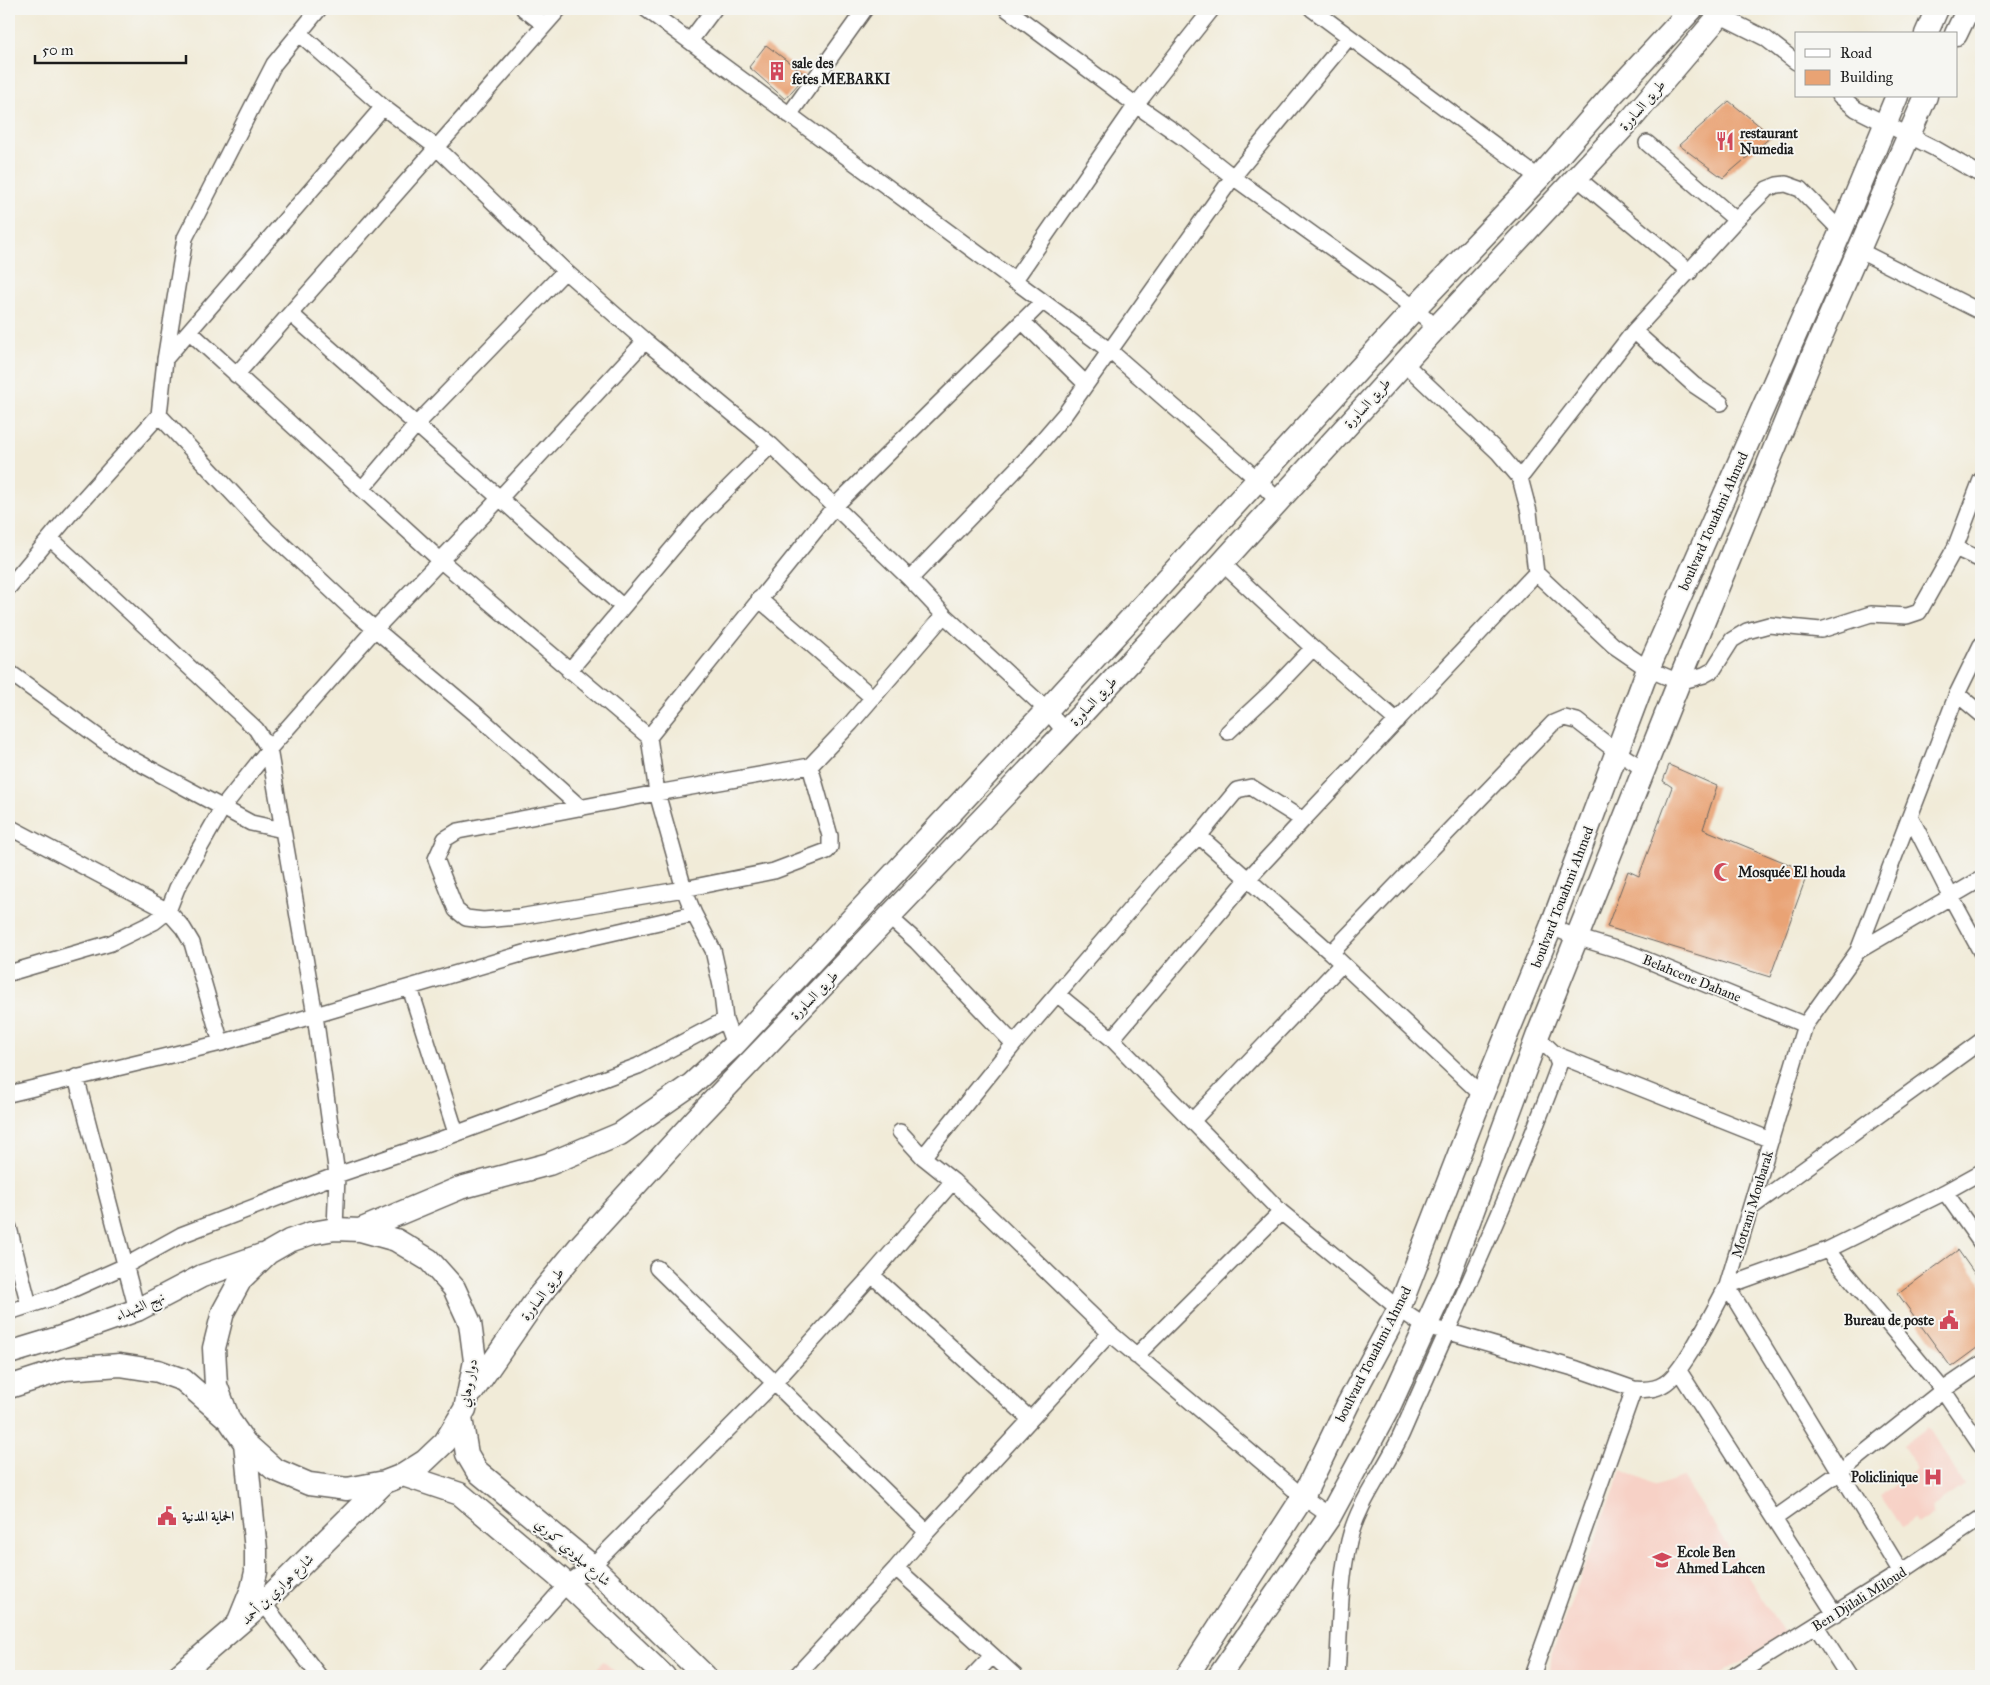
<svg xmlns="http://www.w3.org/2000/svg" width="1990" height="1685" font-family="'IM FELL Great Primer',Amiri,serif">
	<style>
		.built { fill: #f7d1c6 }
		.building { fill: #e9a374 }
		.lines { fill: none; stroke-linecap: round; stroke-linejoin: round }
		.street-casing { stroke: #67645e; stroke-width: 18 }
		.secondary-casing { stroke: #67645e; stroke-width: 25 }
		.street { stroke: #fff; stroke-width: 15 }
		.secondary { stroke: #fff; stroke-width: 22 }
		.labels { text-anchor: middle; stroke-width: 4; stroke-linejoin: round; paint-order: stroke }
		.poi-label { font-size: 14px; font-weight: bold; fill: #1c1c1c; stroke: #f6f6f2; text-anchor: start }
		.street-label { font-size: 14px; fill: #1c1c1c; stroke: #f6f6f2 }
	</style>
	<rect width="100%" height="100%" fill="#f6f6f2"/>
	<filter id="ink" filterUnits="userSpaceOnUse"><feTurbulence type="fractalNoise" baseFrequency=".02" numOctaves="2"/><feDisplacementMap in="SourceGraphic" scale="10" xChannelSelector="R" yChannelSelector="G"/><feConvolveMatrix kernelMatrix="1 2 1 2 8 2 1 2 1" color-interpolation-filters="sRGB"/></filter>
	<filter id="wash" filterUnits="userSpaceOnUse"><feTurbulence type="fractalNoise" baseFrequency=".0096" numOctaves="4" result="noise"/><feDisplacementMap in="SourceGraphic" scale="20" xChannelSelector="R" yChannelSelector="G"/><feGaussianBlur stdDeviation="1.12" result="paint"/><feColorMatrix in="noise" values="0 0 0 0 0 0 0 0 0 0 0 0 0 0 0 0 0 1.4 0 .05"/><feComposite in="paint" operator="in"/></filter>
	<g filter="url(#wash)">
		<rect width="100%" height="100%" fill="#f1ebd8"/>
		<path class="built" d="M 1928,1427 L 1964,1485 L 1931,1508 L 1934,1515 L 1917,1524 L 1913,1518 L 1902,1527 L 1881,1495 L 1917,1469 L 1902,1446 Z
			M 1622,1470 L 1656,1486 L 1683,1477 L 1785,1634 L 1719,1676 L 1549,1676 L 1552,1651 Z
			M 603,1661 L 620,1676 L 591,1676 Z"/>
		<g id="blocks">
			<path class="building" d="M 766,45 L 806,75 L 785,99 L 749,67 Z
				M 1729,101 L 1772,136 L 1723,178 L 1679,145 Z
				M 1669,765 L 1717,786 L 1703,829 L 1808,872 L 1770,977 L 1607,927 L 1628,871 L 1639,876 L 1672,787 L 1663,781 Z
				M 1958,1250 L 1981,1283 L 1981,1345 L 1951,1367 L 1898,1294 Z"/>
		</g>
	</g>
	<g filter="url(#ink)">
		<use href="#blocks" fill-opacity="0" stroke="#67645e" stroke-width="1"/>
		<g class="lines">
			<g class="street-casing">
				<path id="street" d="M 319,9 L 274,64 L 185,238 L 165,360 L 159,415 L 266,529 L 356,613 L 477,715 L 581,808
					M 524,9 L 545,25
					M 646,9 L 1110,351 L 1258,480 L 1278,501
					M 1007,9 L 1136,105 L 1185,139 L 1233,177 L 1415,308 L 1436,328
					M 1312,9 L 1539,178
					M 1719,15 L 1765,38 L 1796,62
					M 299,33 L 383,107 L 436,147 L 565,271 L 645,341 L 771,445 L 910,579 L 944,615 L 1047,710 L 1065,732
					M 690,41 L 714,9
					M 1840,96 L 1856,109 L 1934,148 L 1981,175
					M 789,115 L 865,9
					M 1647,143 L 1736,220 L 1767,189 L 1777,185 L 1786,184 L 1800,189 L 1841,231
					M 1576,177 L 1690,272
					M 1858,250 L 1981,312
					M 1014,281 L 1136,105 L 1212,9
					M 291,314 L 622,606
					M 1023,322 L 1086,384
					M 189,331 L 440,560 L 649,737 L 657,793 L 810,766 L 851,723 L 944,615
					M 1634,331 L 1694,385 L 1721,403
					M 165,359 L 383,107
					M 1404,363 L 1498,452 L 1520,478 L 1529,512 L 1536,573 L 1613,645 L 1648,669 L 1679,682 L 1704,675 L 1713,670 L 1732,640 L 1747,631 L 1769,625 L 1821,630 L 1871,614 L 1907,616 L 1919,612 L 1955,548 L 1981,480
					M 236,375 L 559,9
					M 1520,478 L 1634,331 L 1736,220
					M 362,489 L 416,425 L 565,271
					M 50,538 L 256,729 L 269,749 L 315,1015 L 337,1175 L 335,1229
					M 1955,548 L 1981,560
					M 1222,563 L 1313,648 L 1397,721
					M 910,579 L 1027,458 L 1065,414 L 1233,177 L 1349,37
					M 9,587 L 70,514 L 159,415
					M 759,599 L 872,697
					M 569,671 L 698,518 L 771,445
					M 9,672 L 119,752 L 251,823 L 283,830
					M 1957,694 L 1981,714
					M 1228,732 L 1272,691 L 1313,648
					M 649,737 L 835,506 L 1042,302
					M 1910,816 L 1951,897 L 1981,952
					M 9,827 L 168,911 L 183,928 L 192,943 L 221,1043
					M 1199,836 L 1331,953 L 1482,1095
					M 888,916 L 917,942 L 1014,1044
					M 1551,927 L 1576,937 L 1632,954 L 1805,1025
					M 1858,951 L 1957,694 L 1981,645
					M 1331,953 L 1553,723 L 1565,718 L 1577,721 L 1617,752 L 1644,769
					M 9,973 L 111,943 L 154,922 L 168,911 L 177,888 L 223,807 L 269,749 L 375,629 L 499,499 L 645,341
					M 410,988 L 456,1133
					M 1057,994 L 1112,1039 L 1281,1212 L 1399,1309 L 1426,1327 L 1446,1331 L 1577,1369 L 1634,1389 C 1645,1390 1655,1390 1664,1384 C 1684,1373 1714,1309 1727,1286 L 1827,1250 L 1943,1390 L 1839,1473 L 1774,1519
					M 1112,1039 L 1247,880 L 1303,820
					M 734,1045 L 725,1020 L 721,986 L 713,950 L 694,914 L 684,889 L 657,793 L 458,831 L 445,839 L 436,859 L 456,910 L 466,918 L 483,920 L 519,917 L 684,889 L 774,871 L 827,851 L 830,847 L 830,836 L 810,766
					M 1555,1054 L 1771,1140
					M 76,1077 L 137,1310
					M 9,1094 L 221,1043 L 528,952 L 694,914
					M 1192,1121 L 1341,965
					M 900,1132 L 923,1157 L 953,1181 L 1110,1333 L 1303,1497 L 1330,1516
					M 923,1157 L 1014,1044 L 1163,871 L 1199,836 L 1237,790 L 1251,787 L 1303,820 L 1536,573
					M 1945,1192 L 1981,1172
					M 1752,1207 L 1981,1041
					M 9,1228 L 29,1305
					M 1827,1250 L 1945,1192 L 1981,1243
					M 657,1268 L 927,1532 L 896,1568
					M 872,1275 L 1030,1419
					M 9,1312 L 58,1296 L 125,1266 L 181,1235 L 337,1175 L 431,1143 L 638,1066 L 725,1020
					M 1136,1356 L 1281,1212
					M 1981,1364 L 1943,1390 L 1981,1446
					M 1679,1371 L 1835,1614
					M 927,1532 L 1110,1333
					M 1901,1572 L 1727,1286 L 1805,1025 L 1858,951 L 1981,879
					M 258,1596 L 319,1676
					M 1816,1626 L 1848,1676
					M 485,1676 L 567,1584 L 592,1566 L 775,1382 L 872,1275 L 953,1181
					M 796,1676 L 896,1568 L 1015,1676
					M 973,1676 L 992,1656
					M 1337,1676 C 1340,1633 1339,1583 1349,1541 C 1358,1502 1386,1469 1402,1433 C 1455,1311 1513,1191 1559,1065 L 1555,1054 L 1537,1037
					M 1532,1676 L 1634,1389
					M 1734,1676 L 1901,1572 L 1981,1518"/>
			</g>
			<g class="secondary-casing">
				<path id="secondary" d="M 1926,34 L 1937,9
					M 1956,34 L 1968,9
					M 360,1230 L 396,1240 L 429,1260 L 454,1288 L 470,1323 L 475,1361 L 465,1409 L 445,1442 L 425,1461 L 403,1475 L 385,1482 L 347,1489 L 309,1484 L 274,1469 L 245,1443 L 229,1420 L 216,1385 L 214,1348 L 223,1312 L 241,1279 L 268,1253 L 289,1241 L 312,1233 L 335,1229 L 360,1230 L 460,1188 L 549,1164 L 620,1134 L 692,1084 L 734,1045 L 1047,710 L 1415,308 L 1539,178 L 1611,96 L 1692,9
					M 9,1353 L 55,1339 L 137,1310 L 202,1276 L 262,1255
					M 9,1387 L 65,1369 L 120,1365 L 158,1371 L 183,1380 L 228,1419
					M 473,1391 L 538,1297 L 579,1247 L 696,1119 L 1065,732 L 1222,563 L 1436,328 L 1633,117 L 1725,9
					M 461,1418 L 467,1454 L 477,1471 L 592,1566 L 705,1676
					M 403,1475 L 460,1494 L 567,1584 L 664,1676
					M 239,1621 L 252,1589 L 256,1572 L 256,1550 L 245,1443
					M 178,1676 L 262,1604 L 385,1482
					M 1187,1676 L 1303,1497 L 1348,1404 L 1399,1309 L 1482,1095 L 1551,927 L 1648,669 L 1841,231 L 1897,96
					M 1219,1676 L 1330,1516 L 1389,1407 L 1448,1278 L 1537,1037 L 1679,682 L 1809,364 L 1926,96"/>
			</g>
			<use href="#street" class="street"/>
			<use href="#secondary" class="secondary"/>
		</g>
	</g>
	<defs>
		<g id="building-bare" transform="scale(1.5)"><path d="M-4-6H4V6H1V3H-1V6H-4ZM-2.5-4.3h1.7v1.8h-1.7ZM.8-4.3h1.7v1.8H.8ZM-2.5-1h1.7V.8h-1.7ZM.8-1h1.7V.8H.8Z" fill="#d1495b" stroke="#f6f6f2" stroke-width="2.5" paint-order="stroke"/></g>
		<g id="restaurant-bare" transform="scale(1.5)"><path d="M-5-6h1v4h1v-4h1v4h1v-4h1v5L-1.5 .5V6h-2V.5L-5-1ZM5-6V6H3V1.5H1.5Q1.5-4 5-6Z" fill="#d1495b" stroke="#f6f6f2" stroke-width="2.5" paint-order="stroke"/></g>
		<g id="mosque-bare" transform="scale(1.5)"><path d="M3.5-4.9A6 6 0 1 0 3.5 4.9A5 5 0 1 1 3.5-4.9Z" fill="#d1495b" stroke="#f6f6f2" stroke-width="2.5" paint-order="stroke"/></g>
		<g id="civic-bare" transform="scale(1.5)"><path d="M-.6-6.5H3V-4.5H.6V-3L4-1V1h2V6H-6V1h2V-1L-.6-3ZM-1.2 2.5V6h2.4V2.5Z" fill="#d1495b" stroke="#f6f6f2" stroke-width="2.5" paint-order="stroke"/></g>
		<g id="hospital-bare" transform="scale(1.5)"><path d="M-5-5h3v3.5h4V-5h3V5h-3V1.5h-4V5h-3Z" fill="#d1495b" stroke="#f6f6f2" stroke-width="2.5" paint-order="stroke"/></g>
		<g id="school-bare" transform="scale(1.5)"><path d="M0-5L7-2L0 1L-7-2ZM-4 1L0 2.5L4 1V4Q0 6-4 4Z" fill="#d1495b" stroke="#f6f6f2" stroke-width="2.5" paint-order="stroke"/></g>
	</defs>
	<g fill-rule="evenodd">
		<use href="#building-bare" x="777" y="71"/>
		<use href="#restaurant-bare" x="1725" y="141"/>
		<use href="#mosque-bare" x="1723" y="872"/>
		<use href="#civic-bare" x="1949" y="1320"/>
		<use href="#hospital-bare" x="1933" y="1477"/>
		<use href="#civic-bare" x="167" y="1516"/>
		<use href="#school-bare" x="1662" y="1560"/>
	</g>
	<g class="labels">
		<g class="poi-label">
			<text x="792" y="68">sale des<tspan x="792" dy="16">fetes MEBARKI</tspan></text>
			<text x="1740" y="138">restaurant<tspan x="1740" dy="16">Numedia</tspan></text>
			<text x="1738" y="877">Mosquée El houda</text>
			<text x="1934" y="1325" text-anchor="end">Bureau de poste</text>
			<text x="1918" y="1482" text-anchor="end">Policlinique</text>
			<text x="182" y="1521">الحماية المدنية</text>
			<text x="1677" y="1557">Ecole Ben<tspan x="1677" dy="16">Ahmed Lahcen</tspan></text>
		</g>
		<g class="street-label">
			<text transform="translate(1642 105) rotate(-49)" y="5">طريق الساورة</text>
			<text transform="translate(1367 403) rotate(-48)" y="5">طريق الساورة</text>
			<text transform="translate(1713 521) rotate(-66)" y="5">boulvard Touahmi Ahmed</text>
			<text transform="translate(1093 701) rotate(-47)" y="5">طريق الساورة</text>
			<text transform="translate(1562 897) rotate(-69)" y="5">boulvard Touahmi Ahmed</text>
			<text transform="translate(1692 978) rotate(22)" y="5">Belahcene Dahane</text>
			<text transform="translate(814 995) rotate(-46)" y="5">طريق الساورة</text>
			<text transform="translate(1752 1204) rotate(-73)" y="5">Motrani Moubarak</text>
			<text transform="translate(542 1294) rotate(-53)" y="5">طريق الساورة</text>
			<text transform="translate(140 1306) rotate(-24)" y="5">نهج الشهداء</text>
			<text transform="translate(1373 1354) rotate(-63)" y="5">boulvard Touahmi Ahmed</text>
			<text transform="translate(468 1383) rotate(-80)" y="5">دوار وهابي</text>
			<text transform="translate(573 1552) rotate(41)" y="5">شارع ميلودي كوري</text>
			<text transform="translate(277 1589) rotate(-44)" y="5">شارع هواري بن أحمد</text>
			<text transform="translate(1859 1599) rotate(-32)" y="5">Ben Djilali Miloud</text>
		</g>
	</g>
	<rect width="1990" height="1685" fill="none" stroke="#f6f6f2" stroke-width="30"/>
	<rect x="1795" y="32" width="162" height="65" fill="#f6f6f2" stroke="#9f9f9c"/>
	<rect x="1805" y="49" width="25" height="8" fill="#ffffff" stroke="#9f9f9c"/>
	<text x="1840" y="58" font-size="15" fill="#1c1c1c">Road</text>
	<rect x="1805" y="70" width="25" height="15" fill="#e9a374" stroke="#9f9f9c"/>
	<text x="1840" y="82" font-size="15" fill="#1c1c1c">Building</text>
	<path d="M35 55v8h151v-8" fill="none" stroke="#1c1c1c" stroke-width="2.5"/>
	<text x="42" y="55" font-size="15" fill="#1c1c1c" stroke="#f6f6f2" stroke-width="4" paint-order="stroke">50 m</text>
</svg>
